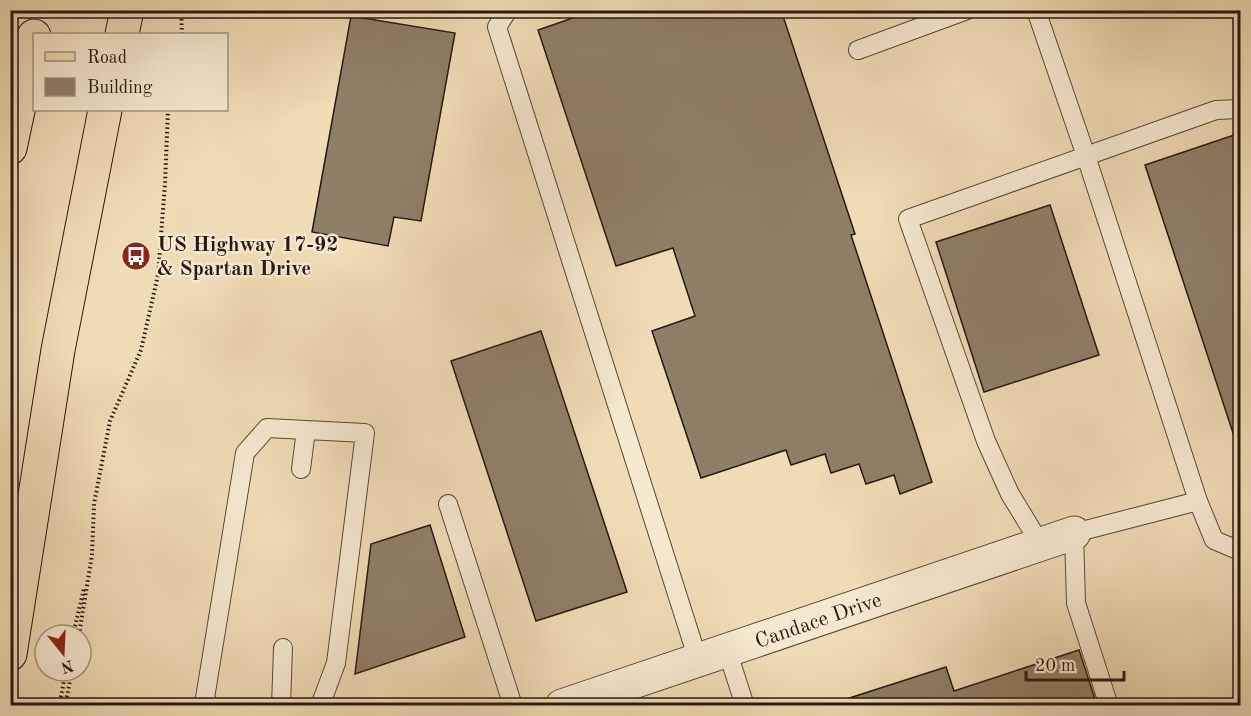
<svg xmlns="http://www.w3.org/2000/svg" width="1251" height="716" font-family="'Old Standard TT',serif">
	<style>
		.building { fill: #8e7f68; stroke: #251a14; stroke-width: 1.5 }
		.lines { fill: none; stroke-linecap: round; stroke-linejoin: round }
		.service-casing { stroke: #574a3c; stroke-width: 20 }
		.minor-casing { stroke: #574a3c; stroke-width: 35 }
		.primary-casing { stroke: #251a14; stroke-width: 35 }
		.path { stroke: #251a14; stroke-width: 4; stroke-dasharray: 1.5 3; stroke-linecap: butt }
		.service { stroke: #f4e8d0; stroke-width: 18 }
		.minor { stroke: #f4e8d0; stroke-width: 33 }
		.primary { stroke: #eedcb6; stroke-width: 33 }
		.labels { text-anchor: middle; stroke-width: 5; stroke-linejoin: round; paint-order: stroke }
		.poi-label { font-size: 21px; font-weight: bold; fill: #251a14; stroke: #f4e8d0; text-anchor: start }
		.street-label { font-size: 21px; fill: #251a14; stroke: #f4e8d0 }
	</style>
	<rect width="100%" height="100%" fill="#eedcb6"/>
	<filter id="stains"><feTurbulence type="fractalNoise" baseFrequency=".00333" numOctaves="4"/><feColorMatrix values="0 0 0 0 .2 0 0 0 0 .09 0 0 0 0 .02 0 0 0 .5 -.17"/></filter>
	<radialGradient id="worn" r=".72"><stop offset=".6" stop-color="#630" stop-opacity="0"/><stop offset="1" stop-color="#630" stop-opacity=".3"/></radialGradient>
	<path class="building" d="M 596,10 L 781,10 L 855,234 L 851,235 L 932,482 L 900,494 L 894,475 L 866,484 L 859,464 L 831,473 L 825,454 L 791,465 L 786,450 L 701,478 L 652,331 L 695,316 L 673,248 L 616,266 L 538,30 Z
		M 351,16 L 455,33 L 421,221 L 394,217 L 388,246 L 312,232 Z
		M 1240,133 L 1240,439 L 1235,439 L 1145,165 Z
		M 1050,205 L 1099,355 L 984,392 L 936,242 Z
		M 541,331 L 627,592 L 536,621 L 451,361 Z
		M 430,525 L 465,637 L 355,674 L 371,544 Z
		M 1079,650 L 1097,705 L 844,705 L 843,700 L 946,667 L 954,691 Z"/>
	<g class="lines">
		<g class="service-casing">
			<path id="service" d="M 508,10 L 497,27 L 698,660
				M 1036,10 L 1086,156 L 1198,501 L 1074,533 L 1076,603 L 1109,706
				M 858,50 L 967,10
				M 301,469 L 306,430
				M 1198,501 L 1214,540 L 1240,551
				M 448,504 L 513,706
				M 1041,545 L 1010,494 L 986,441 L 908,219 L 1216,110 L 1240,109
				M 727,650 L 745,706
				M 210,706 L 205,698 L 245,453 L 267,428 L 365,433 L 336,663 L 320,706
				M 281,706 L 283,648"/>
		</g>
		<g class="minor-casing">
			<path id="minor" d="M 562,706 L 1074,533"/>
		</g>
		<g class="primary-casing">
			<path id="primary" d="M 122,34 L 127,10
				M 10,148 L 34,36
				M 10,654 L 58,350 L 105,110"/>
		</g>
		<path class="path" d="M 181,10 L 182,34
			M 73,635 L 84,588
			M 79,635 L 92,555 L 94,504 L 110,421 L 141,350 L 158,275 L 165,184 L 168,110
			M 59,706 L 66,671
			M 65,706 L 72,671"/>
		<use href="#service" class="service"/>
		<use href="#minor" class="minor"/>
		<use href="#primary" class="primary"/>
	</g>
	<defs>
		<g id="bus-disc" transform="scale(1.5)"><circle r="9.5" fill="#8f2418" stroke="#f4e8d0"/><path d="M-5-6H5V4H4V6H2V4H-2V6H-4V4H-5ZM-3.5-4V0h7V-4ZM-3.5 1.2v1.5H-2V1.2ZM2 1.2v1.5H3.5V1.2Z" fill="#fff"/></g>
	</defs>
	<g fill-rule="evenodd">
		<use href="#bus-disc" x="136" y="256"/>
	</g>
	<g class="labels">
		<g class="poi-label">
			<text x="157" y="251">US Highway 17-92<tspan x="157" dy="24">&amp; Spartan Drive</tspan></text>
		</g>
		<g class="street-label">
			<text transform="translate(818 620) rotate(-19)" y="7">Candace Drive</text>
		</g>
	</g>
	<rect width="1251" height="716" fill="none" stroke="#eedcb6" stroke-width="36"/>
	<rect x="12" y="12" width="1227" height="692" fill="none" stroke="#251a14" stroke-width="3"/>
	<rect x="18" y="18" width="1215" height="680" fill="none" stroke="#251a14" stroke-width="1.5"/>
	<rect x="33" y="33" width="195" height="78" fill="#f4e8d0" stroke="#a19685" stroke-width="1.5"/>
	<rect x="45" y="52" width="30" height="9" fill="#eedcb6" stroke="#a19685" stroke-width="1.5"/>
	<text x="87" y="63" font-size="18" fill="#251a14">Road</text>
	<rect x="45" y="78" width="30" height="18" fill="#8e7f68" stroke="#a19685" stroke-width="1.5"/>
	<text x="87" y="93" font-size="18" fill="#251a14">Building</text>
	<g transform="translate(63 653) rotate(162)"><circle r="28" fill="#f4e8d0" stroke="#a19685" stroke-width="1.5"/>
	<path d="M0-4.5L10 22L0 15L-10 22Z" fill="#8f2418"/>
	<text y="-9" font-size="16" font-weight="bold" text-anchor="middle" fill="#251a14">N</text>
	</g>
	<path d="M1026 671v9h98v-9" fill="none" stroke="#251a14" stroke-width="3"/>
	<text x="1035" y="671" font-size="18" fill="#251a14" stroke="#f4e8d0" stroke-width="4.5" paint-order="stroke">20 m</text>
	<rect width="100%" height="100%" filter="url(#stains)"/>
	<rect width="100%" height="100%" fill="url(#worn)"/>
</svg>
